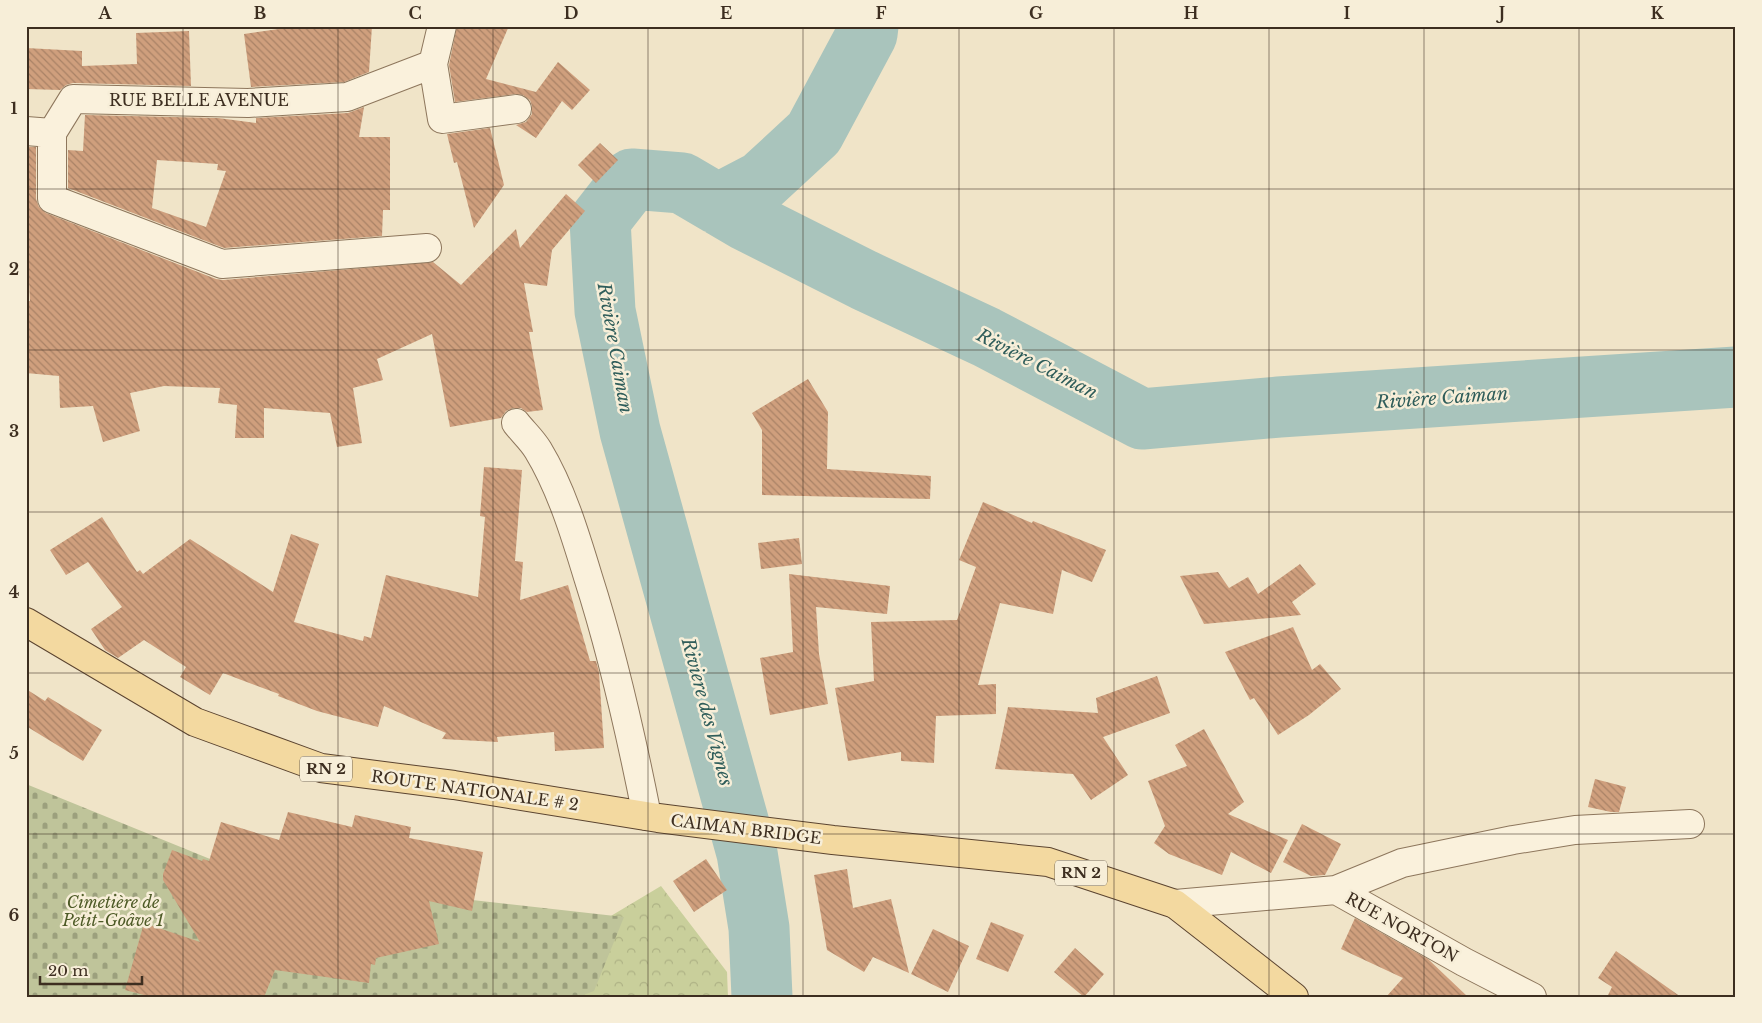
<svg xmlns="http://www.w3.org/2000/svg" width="1762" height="1023" font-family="'Libre Baskerville',serif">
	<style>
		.forest { fill: url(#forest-crowns) }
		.cemetery { fill: url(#cemetery-stones) }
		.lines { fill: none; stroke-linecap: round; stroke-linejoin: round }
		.river { stroke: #a9c4bc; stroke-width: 61 }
		.building { fill: url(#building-back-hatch); fill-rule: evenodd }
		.minor-casing { stroke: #8d765c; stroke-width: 30 }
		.major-casing { stroke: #5b4430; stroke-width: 30 }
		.minor { stroke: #faf1dc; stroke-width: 28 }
		.major { stroke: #f3d9a0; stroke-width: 28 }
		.grid { fill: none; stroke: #3d2e20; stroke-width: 1; stroke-opacity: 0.55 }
		.labels { text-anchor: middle; stroke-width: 5; stroke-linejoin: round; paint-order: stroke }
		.shield { fill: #f7eed8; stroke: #756857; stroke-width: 1 }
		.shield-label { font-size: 15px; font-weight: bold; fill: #3d2e20 }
		.street-label { font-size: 16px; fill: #3d2e20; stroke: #f7eed8 }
		.park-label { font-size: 16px; font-style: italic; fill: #4d5a26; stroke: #f7eed8 }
		.water-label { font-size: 18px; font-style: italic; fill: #2f5d5a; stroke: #f7eed8 }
		.neatline { fill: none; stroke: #3d2e20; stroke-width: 2 }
		.grid-label { font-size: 16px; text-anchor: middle; font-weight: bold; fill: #3d2e20 }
	</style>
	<defs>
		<pattern id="forest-crowns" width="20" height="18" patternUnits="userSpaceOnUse" patternTransform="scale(1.25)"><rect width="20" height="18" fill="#c9cf9b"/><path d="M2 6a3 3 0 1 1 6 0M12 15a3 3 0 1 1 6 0" fill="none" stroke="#aeb285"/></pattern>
		<pattern id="cemetery-stones" width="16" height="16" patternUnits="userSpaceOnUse" patternTransform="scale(1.25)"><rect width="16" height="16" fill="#bfc49a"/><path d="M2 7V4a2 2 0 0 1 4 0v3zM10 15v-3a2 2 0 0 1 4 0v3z" fill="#9ca07d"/></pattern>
		<pattern id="building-back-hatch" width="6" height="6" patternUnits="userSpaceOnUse" patternTransform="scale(1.25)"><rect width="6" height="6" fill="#cf9f7d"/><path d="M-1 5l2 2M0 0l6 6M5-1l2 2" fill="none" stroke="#a98266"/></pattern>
	</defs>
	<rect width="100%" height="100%" fill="#f0e4c8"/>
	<path class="forest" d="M 661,886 L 727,972 L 728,997 L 444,997 L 569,941 Z"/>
	<path class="cemetery" d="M 26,784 L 215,861 L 410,893 L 624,917 L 594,991 L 578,997 L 26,997 Z"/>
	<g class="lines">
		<path class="river" d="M 718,204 L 762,181 L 814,133 L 867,34 L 868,26
			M 762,997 L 759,928 L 747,853 L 630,431 L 605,311 L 600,220 L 632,179 L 682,183 L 745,220 L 864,280 L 986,337 L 1142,419 L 1279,407 L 1736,377"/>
	</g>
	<path class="building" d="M 279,26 L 372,26 L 369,72 L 344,82 L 251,87 L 244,34 L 279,29 Z
		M 457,26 L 509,26 L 486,79 L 536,92 L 558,62 L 590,90 L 572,110 L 562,101 L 536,138 L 516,125 L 526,122 L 532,114 L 532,106 L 530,100 L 523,95 L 515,94 L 455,102 L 449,65 Z
		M 189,31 L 191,86 L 73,83 L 66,85 L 60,90 L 26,89 L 26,48 L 82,51 L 82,66 L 137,64 L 136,33 Z
		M 364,107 L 359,137 L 390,137 L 390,210 L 383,210 L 382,236 L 224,248 L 68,188 L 68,150 L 83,151 L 85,115 L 218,118 L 256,123 L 256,118 L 348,113 ZM 157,160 L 218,164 L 217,170 L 226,171 L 206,227 L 152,208 Z
		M 490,128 L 504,185 L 474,228 L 457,162 L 454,163 L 447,134 Z
		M 600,143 L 618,160 L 596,183 L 578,165 Z
		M 26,147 L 36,147 L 36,199 L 39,207 L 46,213 L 216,279 L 223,280 L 433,262 L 461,285 L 516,229 L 520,248 L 566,194 L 585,211 L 552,250 L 547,286 L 524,283 L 533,332 L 529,332 L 543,410 L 527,412 L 521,408 L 513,408 L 506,411 L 501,418 L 450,427 L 432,334 L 377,359 L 383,380 L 353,388 L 362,443 L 337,447 L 330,413 L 264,408 L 264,438 L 235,438 L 237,405 L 218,403 L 220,388 L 164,386 L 130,393 L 140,431 L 103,442 L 93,406 L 60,408 L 59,376 L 26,373 L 26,301 L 30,301 L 26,224 Z
		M 808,379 L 828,412 L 827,469 L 931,476 L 930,499 L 762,495 L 762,430 L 752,413 Z
		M 484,467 L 522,470 L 515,561 L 523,562 L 520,600 L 568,585 L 590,661 L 596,661 L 599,672 L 604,748 L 555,751 L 554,732 L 497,737 L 498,742 L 442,739 L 446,733 L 384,706 L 378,727 L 317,711 L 278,696 L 279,694 L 223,673 L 210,695 L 180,677 L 186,667 L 144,640 L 118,658 L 105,650 L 91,629 L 122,607 L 88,562 L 66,575 L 50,550 L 102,517 L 137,572 L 140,570 L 143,574 L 190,539 L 273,592 L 291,534 L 319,544 L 294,622 L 363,641 L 364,636 L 371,638 L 386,575 L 478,597 L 485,517 L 480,516 Z
		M 983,502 L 1032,523 L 1033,521 L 1106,550 L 1092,582 L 1062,570 L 1053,614 L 1000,603 L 978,685 L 996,684 L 996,714 L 936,716 L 934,763 L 901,761 L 901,752 L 848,761 L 835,688 L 874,681 L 871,622 L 957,620 L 976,567 L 959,560 Z
		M 799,538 L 802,564 L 761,569 L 758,543 Z
		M 1300,564 L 1316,584 L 1292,602 L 1301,615 L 1204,624 L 1180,576 L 1218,572 L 1229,588 L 1248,577 L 1258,594 Z
		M 789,574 L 890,586 L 887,614 L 816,607 L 819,654 L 828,704 L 770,715 L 760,658 L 793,652 Z
		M 1293,627 L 1312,670 L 1320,664 L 1341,689 L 1309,715 L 1278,735 L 1254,698 L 1250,700 L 1225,652 Z
		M 1157,676 L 1170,713 L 1103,737 L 1128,775 L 1091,800 L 1073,774 L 995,769 L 1008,707 L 1098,713 L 1096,698 Z
		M 26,689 L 45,701 L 48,697 L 102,730 L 83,761 L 26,726 Z
		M 1204,729 L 1244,802 L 1228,814 L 1288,840 L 1271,873 L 1231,852 L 1222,875 L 1169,854 L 1154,843 L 1165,826 L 1148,781 L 1187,766 L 1175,745 Z
		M 1595,779 L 1626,787 L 1619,812 L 1611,812 L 1588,807 Z
		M 288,812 L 352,827 L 355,815 L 411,827 L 409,838 L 483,852 L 472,911 L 429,901 L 439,944 L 376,958 L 375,965 L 371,964 L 369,983 L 275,970 L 264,997 L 152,997 L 125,990 L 144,923 L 200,942 L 163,880 L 163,874 L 172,850 L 202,861 L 203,859 L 209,861 L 221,822 L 279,840 Z
		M 1302,824 L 1341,844 L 1325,875 L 1311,876 L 1283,862 Z
		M 706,859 L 727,890 L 694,912 L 673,881 Z
		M 847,869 L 853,908 L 891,899 L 909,973 L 873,957 L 864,972 L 827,950 L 814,875 Z
		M 1355,918 L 1428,959 L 1468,997 L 1386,997 L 1403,978 L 1341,949 Z
		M 991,922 L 1024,935 L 1008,972 L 976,959 Z
		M 933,929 L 969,946 L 948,992 L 911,974 Z
		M 1075,948 L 1104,974 L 1084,997 L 1054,972 Z
		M 1616,951 L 1681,997 L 1607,997 L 1612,987 L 1598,978 Z"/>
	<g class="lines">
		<g class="minor-casing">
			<path id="minor" d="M 433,64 L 442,26
				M 26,131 L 52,133 L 73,99 L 248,103 L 347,97 L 433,64 L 442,119 L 517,109
				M 52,133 L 52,199 L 222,264 L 427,248
				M 516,423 C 523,432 532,440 538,450 C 561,488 575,534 588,577 C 613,655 631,735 647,816
				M 1336,890 L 1402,863 L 1513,840 L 1575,830 L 1690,824
				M 1175,904 L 1336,890 L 1464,962 L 1532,997"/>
		</g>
		<g class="major-casing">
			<path id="major" d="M 26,622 L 195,722 L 321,768 L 454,785 L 658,818 L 833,840 L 1048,862 L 1175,904 L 1294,997"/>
		</g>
		<use href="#minor" class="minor"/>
		<use href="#major" class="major"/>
	</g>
	<path class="grid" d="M 183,26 L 183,997M 338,26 L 338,997M 493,26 L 493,997M 648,26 L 648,997M 803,26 L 803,997M 959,26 L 959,997M 1114,26 L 1114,997M 1269,26 L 1269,997M 1424,26 L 1424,997M 1579,26 L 1579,997M 26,189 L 1736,189M 26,350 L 1736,350M 26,512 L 1736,512M 26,673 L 1736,673M 26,834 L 1736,834"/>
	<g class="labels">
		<g class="shield">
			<rect x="300" y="756.5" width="52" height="25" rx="4"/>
			<rect x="1055" y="860.5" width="52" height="25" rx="4"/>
		</g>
		<g class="shield-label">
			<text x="326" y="774">RN 2</text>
			<text x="1081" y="878">RN 2</text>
		</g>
		<g class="street-label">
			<text x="199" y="106">RUE BELLE AVENUE</text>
			<text transform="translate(475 790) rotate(8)" y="6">ROUTE NATIONALE # 2</text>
			<text transform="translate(746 829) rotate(7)" y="6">CAIMAN BRIDGE</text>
			<text transform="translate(1402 927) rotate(29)" y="6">RUE NORTON</text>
		</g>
		<g class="park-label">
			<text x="113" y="908">Cimetière de<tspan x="113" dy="18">Petit-Goâve 1</tspan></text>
		</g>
		<g class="water-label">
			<text transform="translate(615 348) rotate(80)" y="6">Rivière Caiman</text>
			<text transform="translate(1037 364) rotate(27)" y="6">Rivière Caiman</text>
			<text transform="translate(1442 398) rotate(-4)" y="6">Rivière Caiman</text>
			<text transform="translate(707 712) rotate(75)" y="6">Riviere des Vignes</text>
		</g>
	</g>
	<rect width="1762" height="1023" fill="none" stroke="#f7eed8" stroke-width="55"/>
	<path d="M40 976v8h102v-8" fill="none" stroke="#3d2e20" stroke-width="2.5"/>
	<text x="48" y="976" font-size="15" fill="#3d2e20" stroke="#f7eed8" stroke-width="4" paint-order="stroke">20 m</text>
	<rect x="28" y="28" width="1706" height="968" class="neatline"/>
	<g class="grid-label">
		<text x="105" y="19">A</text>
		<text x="260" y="19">B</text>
		<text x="415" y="19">C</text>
		<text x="571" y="19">D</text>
		<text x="726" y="19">E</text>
		<text x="881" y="19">F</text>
		<text x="1036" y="19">G</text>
		<text x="1191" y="19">H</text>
		<text x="1347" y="19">I</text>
		<text x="1502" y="19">J</text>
		<text x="1657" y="19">K</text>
		<text x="14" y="114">1</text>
		<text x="14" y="275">2</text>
		<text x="14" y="437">3</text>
		<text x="14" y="598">4</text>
		<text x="14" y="759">5</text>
		<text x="14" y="921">6</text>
	</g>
</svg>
